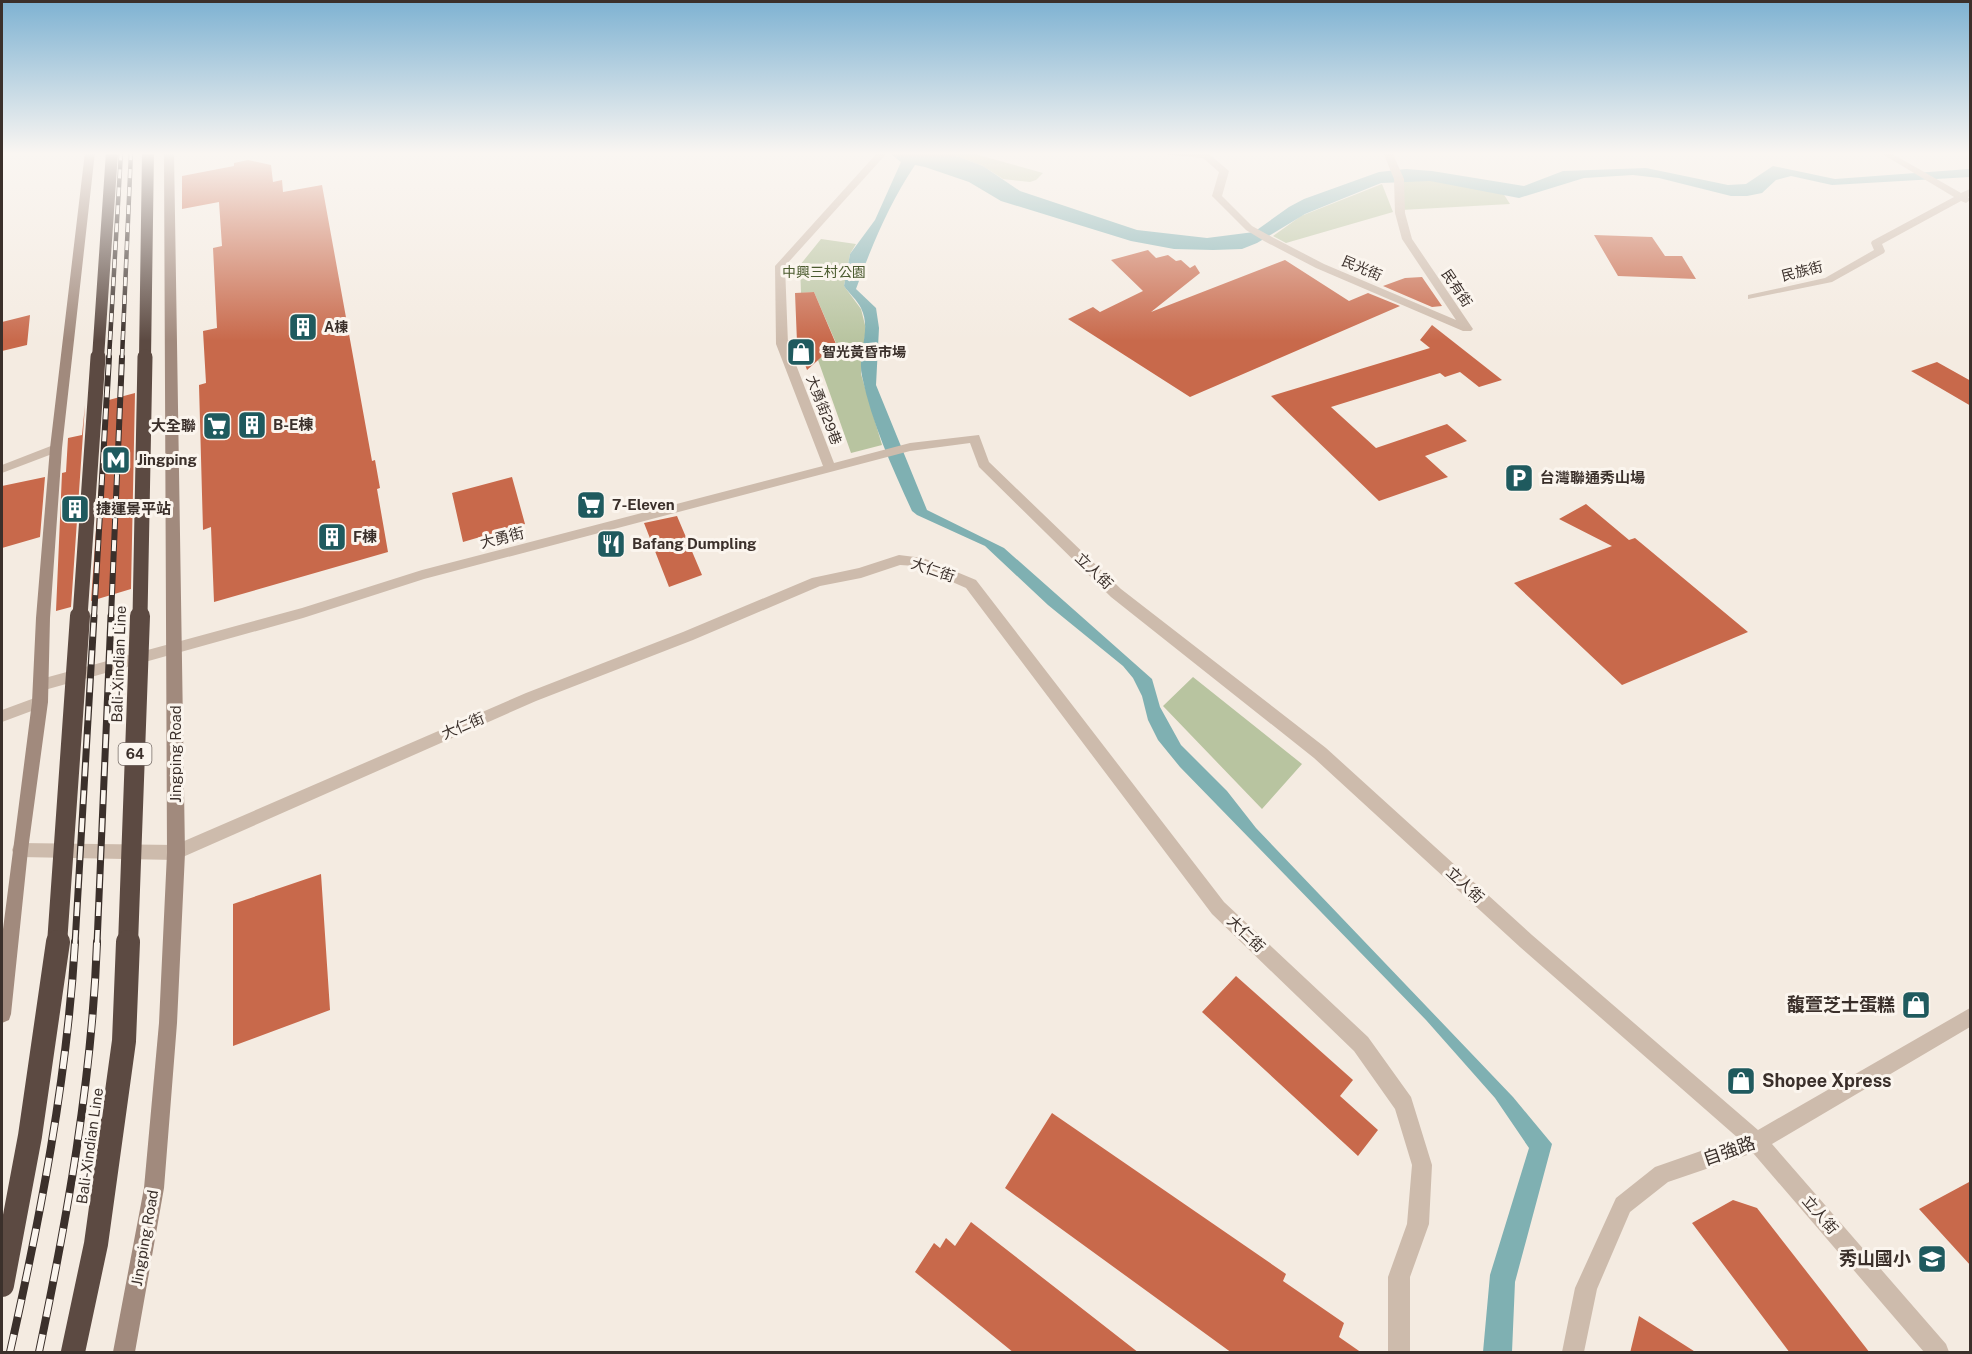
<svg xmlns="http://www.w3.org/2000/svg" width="1972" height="1354" font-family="'Public Sans','Noto Sans TC',sans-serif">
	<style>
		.green { fill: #b8c4a0 }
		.water { fill: #7fb0b2 }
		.building { fill: #c8694b }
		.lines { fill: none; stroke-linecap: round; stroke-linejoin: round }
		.street { fill: #cdbbac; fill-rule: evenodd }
		.secondary { fill: #a18a7d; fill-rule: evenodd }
		.rail-far3-casing { stroke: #3b302b; stroke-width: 4.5 }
		.rail-far2-casing { stroke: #3b302b; stroke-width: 6 }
		.rail-far1-casing { stroke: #3b302b; stroke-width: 7 }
		.rail-casing { stroke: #3b302b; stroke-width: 8 }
		.rail-far3 { stroke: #fbf5ee; stroke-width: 3; stroke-dasharray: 9; stroke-linecap: butt }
		.rail-far2 { stroke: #fbf5ee; stroke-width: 4; stroke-dasharray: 11; stroke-linecap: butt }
		.rail-far1 { stroke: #fbf5ee; stroke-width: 4.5; stroke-dasharray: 14; stroke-linecap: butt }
		.rail { stroke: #fbf5ee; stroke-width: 6; stroke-dasharray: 18; stroke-linecap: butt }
		.highway-bridge-far3 { stroke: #5c4a42; stroke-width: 12 }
		.highway-bridge-far2 { stroke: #5c4a42; stroke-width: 15 }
		.highway-bridge-far1 { stroke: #5c4a42; stroke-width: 20 }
		.highway-bridge { stroke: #5c4a42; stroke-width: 24 }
		.labels { text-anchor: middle; stroke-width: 6; stroke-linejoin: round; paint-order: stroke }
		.far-street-label { font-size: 14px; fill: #3b302b; stroke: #fbf5ee }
		.far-park-label { font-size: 14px; fill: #4a5a2e; stroke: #fbf5ee }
		.far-poi-label { font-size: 14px; font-weight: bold; fill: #3b302b; stroke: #fbf5ee; text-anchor: start }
		.shield { fill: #fbf5ee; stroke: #756b66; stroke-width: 1.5 }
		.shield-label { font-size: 14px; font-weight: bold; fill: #3b302b }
		.poi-label { font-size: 15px; font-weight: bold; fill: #3b302b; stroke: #fbf5ee; text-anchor: start }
		.street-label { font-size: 15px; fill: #3b302b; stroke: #fbf5ee }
		.near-poi-label { font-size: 18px; font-weight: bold; fill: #3b302b; stroke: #fbf5ee; text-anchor: end }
		.near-street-label { font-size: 18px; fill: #3b302b; stroke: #fbf5ee }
	</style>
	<rect width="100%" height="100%" fill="#f4ebe1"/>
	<path class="green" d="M 946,152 L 968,152 L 1043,173 L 1036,180 L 1030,182 L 1003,179 L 983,166 Z
		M 1396,177 L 1457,181 L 1501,190 L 1510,204 L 1401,210 Z
		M 1382,184 L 1393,212 L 1286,243 L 1273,236 L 1301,216 Z
		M 821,239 L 856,244 L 850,254 L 844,286 L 861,309 L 866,329 L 862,355 L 861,374 L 882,445 L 851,453 L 818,360 L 836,343 L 814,292 L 801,293 L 800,265 Z
		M 1193,677 L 1302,764 L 1262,809 L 1163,706 Z"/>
	<path class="water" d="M 888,152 L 946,152 L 983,166 L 1020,191 L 1137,230 L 1207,238 L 1254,232 L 1289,207 L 1304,199 L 1379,172 L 1406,169 L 1432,171 L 1524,186 L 1563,171 L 1646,168 L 1728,185 L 1746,184 L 1773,166 L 1835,179 L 1969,169 L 1970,164 L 1970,177 L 1832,185 L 1791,176 L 1776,180 L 1762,193 L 1747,196 L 1731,196 L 1659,178 L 1633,175 L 1584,178 L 1519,198 L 1430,181 L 1381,183 L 1305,214 L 1257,243 L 1242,249 L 1213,250 L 1174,249 L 1131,241 L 1001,201 L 969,182 L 925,167 L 915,165 C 889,204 872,245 856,289 L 876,308 L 879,328 L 876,385 L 927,510 L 1004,548 L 1152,679 L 1160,707 L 1181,745 L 1227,791 L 1256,828 L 1513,1097 L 1552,1144 L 1515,1282 L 1512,1352 L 1483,1352 L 1490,1275 L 1529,1148 L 1495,1098 L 1426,1020 L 1180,767 L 1158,740 L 1148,720 L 1142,696 L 1133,678 L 1123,666 L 1048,605 L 985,546 L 917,515 L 912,511 C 892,467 872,424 862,376 C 857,353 872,330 861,308 C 857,300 849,293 844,286 L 850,254 L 875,220 L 901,162 Z"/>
	<path class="building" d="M 248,160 L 271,165 L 273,182 L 282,180 L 283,192 L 322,185 L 372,461 L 375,460 L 380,488 L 377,489 L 388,552 L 214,602 L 211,527 L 203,530 L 199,385 L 206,383 L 203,331 L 217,328 L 213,248 L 222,246 L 219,202 L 182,209 L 182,176 L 234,166 L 234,163 Z
		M 1594,235 L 1652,237 L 1665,256 L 1682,256 L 1696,279 L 1618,276 Z
		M 1148,250 L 1156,258 L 1168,255 L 1176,261 L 1181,260 L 1190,268 L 1195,265 L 1200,273 L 1151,312 L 1285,260 L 1349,301 L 1368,293 L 1400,306 L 1190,397 L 1068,319 L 1093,307 L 1100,312 L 1143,291 L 1111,260 Z
		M 1422,277 L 1442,306 L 1432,307 L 1383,286 L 1405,278 Z
		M 814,292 L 836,344 L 807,370 L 797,342 L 795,293 Z
		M 30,315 L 27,345 L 2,351 L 2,322 Z
		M 1432,325 L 1502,380 L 1479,387 L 1460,372 L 1445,377 L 1440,373 L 1331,407 L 1376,448 L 1447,424 L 1467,441 L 1425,456 L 1448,477 L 1379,501 L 1271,396 L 1430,348 L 1420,340 Z
		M 1937,362 L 1971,381 L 1971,406 L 1911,371 Z
		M 135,393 L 131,589 L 91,601 L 105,401 Z
		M 85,405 L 71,607 L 56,611 L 62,473 L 66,472 L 68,438 L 82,435 Z
		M 45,477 L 40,537 L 2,548 L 2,486 Z
		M 512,477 L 525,524 L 463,542 L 452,493 Z
		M 1586,504 L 1629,540 L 1635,538 L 1748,632 L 1622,685 L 1514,583 L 1612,546 L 1559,519 Z
		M 677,516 L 702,575 L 669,587 L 644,523 Z
		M 321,874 L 330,1010 L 233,1046 L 233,904 Z
		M 1236,976 L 1353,1080 L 1340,1096 L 1378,1130 L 1358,1156 L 1202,1012 Z
		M 1052,1113 L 1286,1274 L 1283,1281 L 1344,1323 L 1339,1337 L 1362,1353 L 1232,1353 L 1005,1188 Z
		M 1971,1181 L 1971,1266 L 1919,1209 Z
		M 1733,1200 L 1757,1208 L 1870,1353 L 1790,1353 L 1692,1223 Z
		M 971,1222 L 1066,1296 L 1139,1353 L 1014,1353 L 915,1272 L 934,1243 L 940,1248 L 946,1238 L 955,1246 Z
		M 1639,1316 L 1697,1353 L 1630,1353 Z"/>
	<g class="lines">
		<path class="street" d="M 878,152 L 888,152 L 785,266 L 788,344 L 834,463 L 910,443 L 979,435 L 989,462 L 1121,589 L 1326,748 L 1532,935 L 1758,1130 L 1970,1008 L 1970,1027 L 1772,1144 L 1946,1344 L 1949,1352 L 1924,1352 L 1753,1153 L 1668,1182 L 1630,1212 L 1597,1289 L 1584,1352 L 1562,1352 L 1575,1288 L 1616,1198 L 1655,1167 L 1738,1138 L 1520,947 L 1314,758 L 1111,597 L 979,467 L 970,443 L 910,451 L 424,579 L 303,618 L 41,691 L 36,689 L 33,685 L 36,681 L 41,679 L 302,608 L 422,570 L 823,466 L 776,344 L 775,266 Z
			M 1164,152 L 1209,154 L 1229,171 L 1222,196 L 1252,226 L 1272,237 L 1324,264 L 1456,320 L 1402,239 L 1395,213 L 1394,179 L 1383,152 L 1392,152 L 1404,179 L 1405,213 L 1412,239 L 1473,329 L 1471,331 L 1463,331 L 1316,268 L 1264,241 L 1246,230 L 1212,196 L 1219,172 L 1203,158 L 1169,155 Z
			M 1879,152 L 1889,152 L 1961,193 L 1970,189 L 1970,196 L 1968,197 L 1970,200 L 1966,203 L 1961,201 L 1882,244 L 1885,251 L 1884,253 L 1832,282 L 1748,299 L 1748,295 L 1825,278 L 1874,250 L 1871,243 L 1872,241 L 1954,197 Z
			M 56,444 L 62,448 L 60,451 L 2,473 L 2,465 Z
			M 899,555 L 923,558 L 976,580 L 1224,902 L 1368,1037 L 1411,1097 L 1432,1165 L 1429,1224 L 1410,1277 L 1410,1352 L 1388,1352 L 1388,1277 L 1407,1224 L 1412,1165 L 1395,1109 L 1354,1051 L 1212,914 L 966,588 L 916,566 L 900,565 L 861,578 L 820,586 L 693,640 L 536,701 L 176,860 L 20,857 L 14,855 L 12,850 L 14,845 L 20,843 L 175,845 L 526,693 L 683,632 L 812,578 L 859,568 Z
			M 40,696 L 45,698 L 48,702 L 45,706 L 2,722 L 2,710 Z"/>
		<path class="secondary" d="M 85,152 L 95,152 L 62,448 L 50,618 L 48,702 L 28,850 L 11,1014 L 9,1020 L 2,1023 L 2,937 L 32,702 L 36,618 L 50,448 Z
			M 164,152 L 174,152 L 185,853 L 177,1023 L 164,1188 L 135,1352 L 113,1352 L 144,1188 L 159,1023 L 167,853 Z"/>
		<g class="rail-far3-casing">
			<path id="rail-far3" d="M 109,358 L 121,152
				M 122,358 L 131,152"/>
		</g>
		<g class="rail-far2-casing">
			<path id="rail-far2" d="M 94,617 L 109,357
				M 111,617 L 122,357"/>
		</g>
		<g class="rail-far1-casing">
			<path id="rail-far1" d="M 75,944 L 94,616
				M 97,944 L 111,616"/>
		</g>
		<g class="rail-casing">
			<path id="rail" d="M 10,1352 C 40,1218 67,1080 75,942
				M 39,1352 C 67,1218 92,1080 97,942"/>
		</g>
		<use href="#rail-far3" class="rail-far3"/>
		<use href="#rail-far2" class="rail-far2"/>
		<use href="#rail-far1" class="rail-far1"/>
		<use href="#rail" class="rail"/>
		<path class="highway-bridge-far3" d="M 98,358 L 112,152
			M 145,358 L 148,152"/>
		<path class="highway-bridge-far2" d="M 80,617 L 98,357
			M 140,617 L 145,357"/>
		<path class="highway-bridge-far1" d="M 57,944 L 80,616
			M 128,944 L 140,616"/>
		<path class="highway-bridge" d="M 2,1285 L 30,1136 L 58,942
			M 73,1352 L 96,1244 L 124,1041 L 128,942"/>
	</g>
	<linearGradient id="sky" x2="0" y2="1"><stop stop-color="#7eb2d2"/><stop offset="0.45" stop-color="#faf6f2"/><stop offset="1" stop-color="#faf6f2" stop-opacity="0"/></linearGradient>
	<rect width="1972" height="341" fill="url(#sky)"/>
	<defs>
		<g id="building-square" transform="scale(1.5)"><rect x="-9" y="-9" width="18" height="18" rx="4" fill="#1f5a5e" stroke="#fbf5ee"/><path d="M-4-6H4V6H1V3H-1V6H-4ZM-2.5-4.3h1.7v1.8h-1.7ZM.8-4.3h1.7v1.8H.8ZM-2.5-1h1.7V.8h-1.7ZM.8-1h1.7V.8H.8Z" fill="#fff"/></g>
		<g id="shop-square" transform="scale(1.5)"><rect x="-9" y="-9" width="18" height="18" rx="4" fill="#1f5a5e" stroke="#fbf5ee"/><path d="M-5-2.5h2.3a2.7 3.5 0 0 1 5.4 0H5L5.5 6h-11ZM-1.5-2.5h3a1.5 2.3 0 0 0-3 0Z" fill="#fff"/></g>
		<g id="supermarket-square" transform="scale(1.5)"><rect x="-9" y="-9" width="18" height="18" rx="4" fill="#1f5a5e" stroke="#fbf5ee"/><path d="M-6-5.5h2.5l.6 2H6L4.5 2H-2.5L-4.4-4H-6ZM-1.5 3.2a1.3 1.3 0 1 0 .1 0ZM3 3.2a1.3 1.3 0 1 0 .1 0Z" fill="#fff"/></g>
		<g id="metro-square" transform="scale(1.5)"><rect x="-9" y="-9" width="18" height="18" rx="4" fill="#1f5a5e" stroke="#fbf5ee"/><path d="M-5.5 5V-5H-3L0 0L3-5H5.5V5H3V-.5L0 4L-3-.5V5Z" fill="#fff"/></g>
		<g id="parking-square" transform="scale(1.5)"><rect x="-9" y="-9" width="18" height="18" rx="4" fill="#1f5a5e" stroke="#fbf5ee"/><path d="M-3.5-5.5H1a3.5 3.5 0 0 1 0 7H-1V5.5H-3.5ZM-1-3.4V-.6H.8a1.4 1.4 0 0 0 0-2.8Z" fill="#fff"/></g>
		<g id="restaurant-square" transform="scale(1.5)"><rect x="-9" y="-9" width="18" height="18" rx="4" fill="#1f5a5e" stroke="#fbf5ee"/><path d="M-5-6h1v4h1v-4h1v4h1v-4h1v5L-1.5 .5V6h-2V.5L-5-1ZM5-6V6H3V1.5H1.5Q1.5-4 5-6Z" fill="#fff"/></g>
		<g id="school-square" transform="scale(1.5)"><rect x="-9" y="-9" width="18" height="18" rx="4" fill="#1f5a5e" stroke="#fbf5ee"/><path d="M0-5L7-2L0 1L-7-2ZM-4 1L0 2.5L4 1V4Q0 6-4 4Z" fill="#fff"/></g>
	</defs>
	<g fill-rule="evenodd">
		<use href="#building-square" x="303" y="327"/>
		<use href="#shop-square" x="801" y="352"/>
		<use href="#building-square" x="252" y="425"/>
		<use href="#supermarket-square" x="217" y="426"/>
		<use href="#metro-square" x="116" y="460"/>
		<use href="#parking-square" x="1519" y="478"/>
		<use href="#supermarket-square" x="591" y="505"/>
		<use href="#building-square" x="75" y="509"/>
		<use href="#building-square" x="332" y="537"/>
		<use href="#restaurant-square" x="611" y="544"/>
		<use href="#shop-square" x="1916" y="1005"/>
		<use href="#shop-square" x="1741" y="1081"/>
		<use href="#school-square" x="1932" y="1259"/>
	</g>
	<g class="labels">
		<g class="far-street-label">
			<text transform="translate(1362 268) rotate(23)" y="5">民光街</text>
			<text transform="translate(1802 271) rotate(-14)" y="5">民族街</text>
			<text transform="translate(1457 288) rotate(56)" y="5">民有街</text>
			<text transform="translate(824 410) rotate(69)" y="5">大勇街29巷</text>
		</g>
		<g class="far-park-label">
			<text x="824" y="277">中興三村公園</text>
		</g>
		<g class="far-poi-label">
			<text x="324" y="332">A棟</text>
			<text x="822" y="357">智光黃昏市場</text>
		</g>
		<rect class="shield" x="118.5" y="743" width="33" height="22" rx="4.5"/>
		<g class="shield-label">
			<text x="135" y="759">64</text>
		</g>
		<g class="poi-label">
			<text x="273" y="430">B-E棟</text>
			<text x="196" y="431" text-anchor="end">大全聯</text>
			<text x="137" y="465">Jingping</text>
			<text x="1540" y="483">台灣聯通秀山場</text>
			<text x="612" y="510">7-Eleven</text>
			<text x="96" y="514">捷運景平站</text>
			<text x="353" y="542">F棟</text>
			<text x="632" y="549">Bafang Dumpling</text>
		</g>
		<g class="street-label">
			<text transform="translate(502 538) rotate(-14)" y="5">大勇街</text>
			<text transform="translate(933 570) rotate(19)" y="5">大仁街</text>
			<text transform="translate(1094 571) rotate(44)" y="5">立人街</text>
			<text transform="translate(119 664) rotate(-88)" y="5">Bali-Xindian Line</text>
			<text transform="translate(463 726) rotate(-23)" y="5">大仁街</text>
			<text transform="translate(176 754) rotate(-90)" y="5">Jingping Road</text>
			<text transform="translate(1465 885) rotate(43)" y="5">立人街</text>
			<text transform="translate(1246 934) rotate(44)" y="5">大仁街</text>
			<text transform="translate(90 1146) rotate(-82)" y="5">Bali-Xindian Line</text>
			<text transform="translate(1820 1215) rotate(49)" y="5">立人街</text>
			<text transform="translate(145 1238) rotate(-80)" y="5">Jingping Road</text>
		</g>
		<g class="near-poi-label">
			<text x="1895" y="1011">馥萱芝士蛋糕</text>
			<text x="1762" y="1087" text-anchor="start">Shopee Xpress</text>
			<text x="1911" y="1265">秀山國小</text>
		</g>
		<g class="near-street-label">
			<text transform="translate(1729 1151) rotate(-19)" y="6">自強路</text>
		</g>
	</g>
	<rect width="1972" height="1354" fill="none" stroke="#3b302b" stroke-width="6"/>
</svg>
